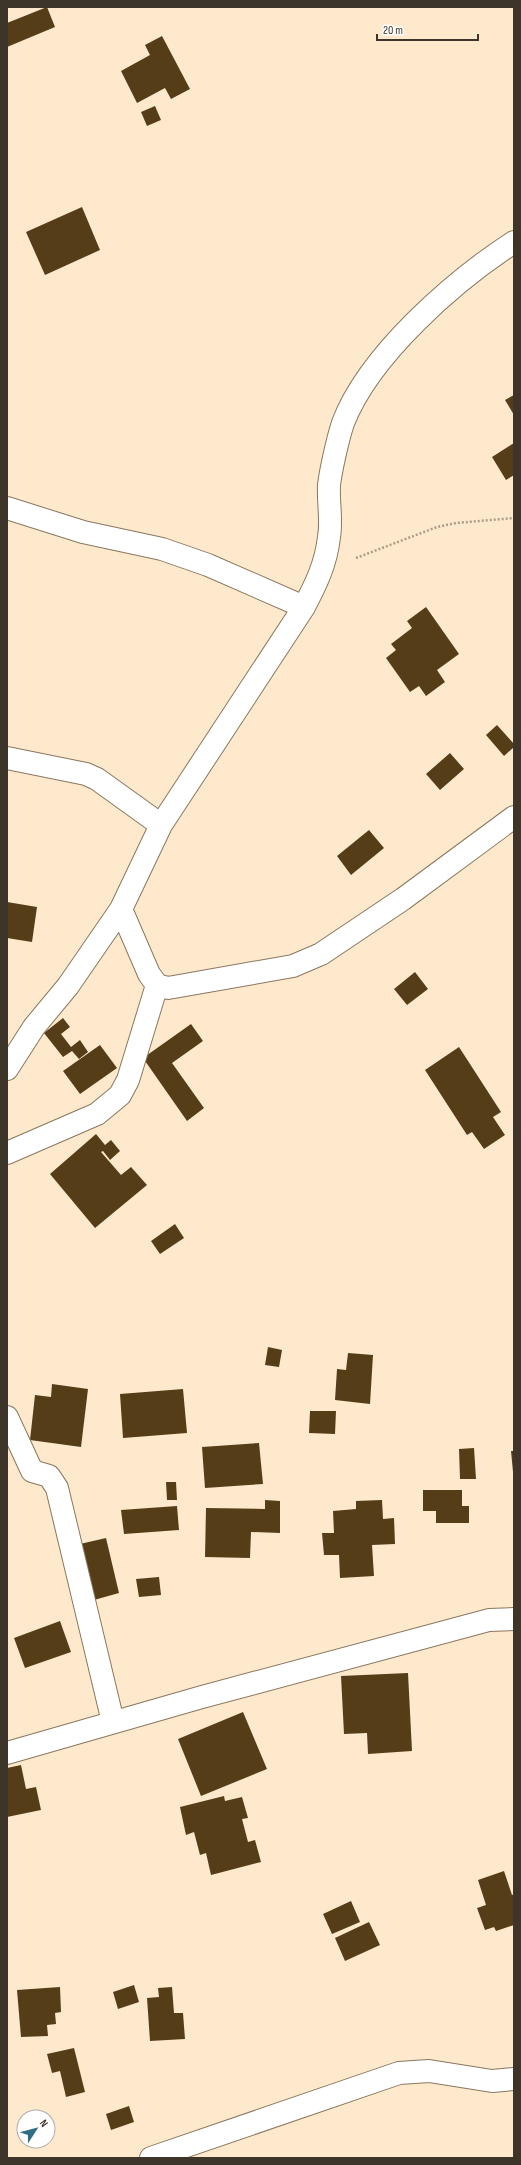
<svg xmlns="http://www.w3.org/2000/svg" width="521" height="2165" font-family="'Sofia Sans Condensed',sans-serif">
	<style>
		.building { fill: #553d18 }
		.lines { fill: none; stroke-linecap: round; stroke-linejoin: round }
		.minor-casing { stroke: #8a775e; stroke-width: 24 }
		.path { stroke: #ad9d88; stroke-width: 2.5; stroke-dasharray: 2 2; stroke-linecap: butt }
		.minor { stroke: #fff; stroke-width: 22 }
	</style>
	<rect width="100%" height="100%" fill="#fee9cd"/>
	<path class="building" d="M 47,7 L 55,27 L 7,47 L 7,23 Z
		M 162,36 L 190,89 L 171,99 L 165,88 L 137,103 L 121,71 L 150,55 L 145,45 Z
		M 155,106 L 161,120 L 147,126 L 141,112 Z
		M 82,207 L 100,250 L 45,275 L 26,232 Z
		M 514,395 L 514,415 L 505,400 Z
		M 514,443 L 514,475 L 506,480 L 492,457 Z
		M 426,607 L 459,654 L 437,670 L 445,682 L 426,696 L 419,686 L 410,692 L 386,658 L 396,650 L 391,644 L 412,628 L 407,621 Z
		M 497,725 L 514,744 L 514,747 L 504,756 L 486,735 Z
		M 450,753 L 464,769 L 440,790 L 426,774 Z
		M 369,830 L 384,848 L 351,875 L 337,856 Z
		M 7,902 L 37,907 L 32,942 L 7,938 Z
		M 415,972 L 428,989 L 407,1005 L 394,989 Z
		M 63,1018 L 70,1027 L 61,1034 L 71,1047 L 80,1040 L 88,1052 L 79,1059 L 72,1051 L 63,1057 L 44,1033 Z
		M 191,1024 L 203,1041 L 172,1063 L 204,1108 L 187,1121 L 143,1058 Z
		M 100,1045 L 117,1068 L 80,1094 L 63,1071 Z
		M 459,1047 L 501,1112 L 493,1117 L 505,1135 L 484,1149 L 472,1132 L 467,1135 L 425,1070 Z
		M 96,1134 L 105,1145 L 111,1140 L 120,1151 L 110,1160 L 103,1151 L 101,1152 L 121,1175 L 131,1167 L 147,1185 L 95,1228 L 50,1174 Z
		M 175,1224 L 184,1238 L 160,1254 L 151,1241 Z
		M 268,1347 L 282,1350 L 279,1367 L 265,1365 Z
		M 348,1353 L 373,1355 L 370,1404 L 335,1400 L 337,1369 L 346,1370 Z
		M 52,1384 L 88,1389 L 81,1447 L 30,1440 L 35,1395 L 51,1397 Z
		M 183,1389 L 187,1433 L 123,1438 L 120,1394 Z
		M 310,1411 L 336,1411 L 335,1434 L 309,1433 Z
		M 259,1443 L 263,1484 L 205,1488 L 202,1447 Z
		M 474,1448 L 476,1479 L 460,1479 L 459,1449 Z
		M 511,1451 L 514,1451 L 514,1472 L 513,1472 Z
		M 166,1482 L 176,1482 L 177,1500 L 167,1500 Z
		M 423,1490 L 462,1490 L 462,1506 L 469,1506 L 469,1523 L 436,1523 L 436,1511 L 423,1511 Z
		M 265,1500 L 280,1501 L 280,1533 L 251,1532 L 250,1558 L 205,1557 L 206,1508 L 265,1509 Z
		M 382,1500 L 383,1519 L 394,1518 L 395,1544 L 372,1545 L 374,1576 L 340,1578 L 339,1555 L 324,1555 L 322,1533 L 334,1533 L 333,1511 L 356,1509 L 356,1501 Z
		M 177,1506 L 179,1530 L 124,1534 L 121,1510 Z
		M 106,1538 L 119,1593 L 94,1600 L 80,1544 Z
		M 159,1577 L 161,1595 L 139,1597 L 136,1579 Z
		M 60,1621 L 71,1652 L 25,1668 L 14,1638 Z
		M 408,1673 L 412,1751 L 368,1754 L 367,1733 L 344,1734 L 341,1676 Z
		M 243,1712 L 267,1769 L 201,1796 L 178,1739 Z
		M 21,1765 L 26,1789 L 36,1787 L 41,1810 L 7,1817 L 7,1768 Z
		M 224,1796 L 225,1801 L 242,1797 L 248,1818 L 242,1819 L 248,1842 L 255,1840 L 261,1862 L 211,1875 L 206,1853 L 200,1855 L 194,1832 L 186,1835 L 180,1807 Z
		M 504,1871 L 512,1895 L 514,1894 L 514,1925 L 496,1931 L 494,1927 L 485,1930 L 477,1908 L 486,1905 L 478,1880 Z
		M 351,1901 L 360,1922 L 332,1934 L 323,1914 Z
		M 369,1922 L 380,1945 L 345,1961 L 335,1938 Z
		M 134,1985 L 139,2002 L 118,2009 L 113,1992 Z
		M 60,1987 L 61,2012 L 55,2013 L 56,2024 L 47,2025 L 48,2036 L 21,2037 L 17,1990 Z
		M 172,1987 L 174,2013 L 183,2013 L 185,2039 L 150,2041 L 147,1998 L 159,1997 L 158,1988 Z
		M 74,2048 L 85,2092 L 66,2097 L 60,2071 L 52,2073 L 47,2054 Z
		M 129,2106 L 134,2122 L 111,2130 L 106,2114 Z"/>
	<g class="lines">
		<g class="minor-casing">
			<path id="minor" d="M 7,508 L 83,532 L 162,549 L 208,565 L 304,607
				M 7,758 L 86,774 L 97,779 L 161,825
				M 121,909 L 149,974 L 157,985 L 168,988 L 293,966 L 321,954 L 403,899 L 514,817
				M 7,1069 L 34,1027 L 68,986 L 121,909 L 161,825 L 304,607 C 316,584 326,564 329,537 C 332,520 328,502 329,485 C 331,469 338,438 343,423 C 369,355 454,281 514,242
				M 7,1153 L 97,1114 L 120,1095 L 128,1080 L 157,985
				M 7,1417 L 32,1471 L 49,1476 L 57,1488 L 113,1722
				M 7,1753 L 202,1697 L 489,1620 L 514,1619
				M 151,2158 L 399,2073 L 429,2071 L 492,2081 L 514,2079"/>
		</g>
		<path class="path" d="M 356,558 L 437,527 L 456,523 L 514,518"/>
		<use href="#minor" class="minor"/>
	</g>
	<rect width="521" height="2165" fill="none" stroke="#3d352a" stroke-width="16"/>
	<g transform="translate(36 2129) rotate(54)"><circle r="19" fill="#ffffff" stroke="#b1aeaa"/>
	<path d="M0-3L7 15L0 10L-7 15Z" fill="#2f6f83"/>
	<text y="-6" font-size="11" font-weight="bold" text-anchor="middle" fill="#3d352a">N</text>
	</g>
	<path d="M377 34v6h101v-6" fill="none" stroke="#3d352a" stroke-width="2"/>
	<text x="383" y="34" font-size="12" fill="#3d352a" stroke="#ffffff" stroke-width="3" paint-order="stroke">20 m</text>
</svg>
